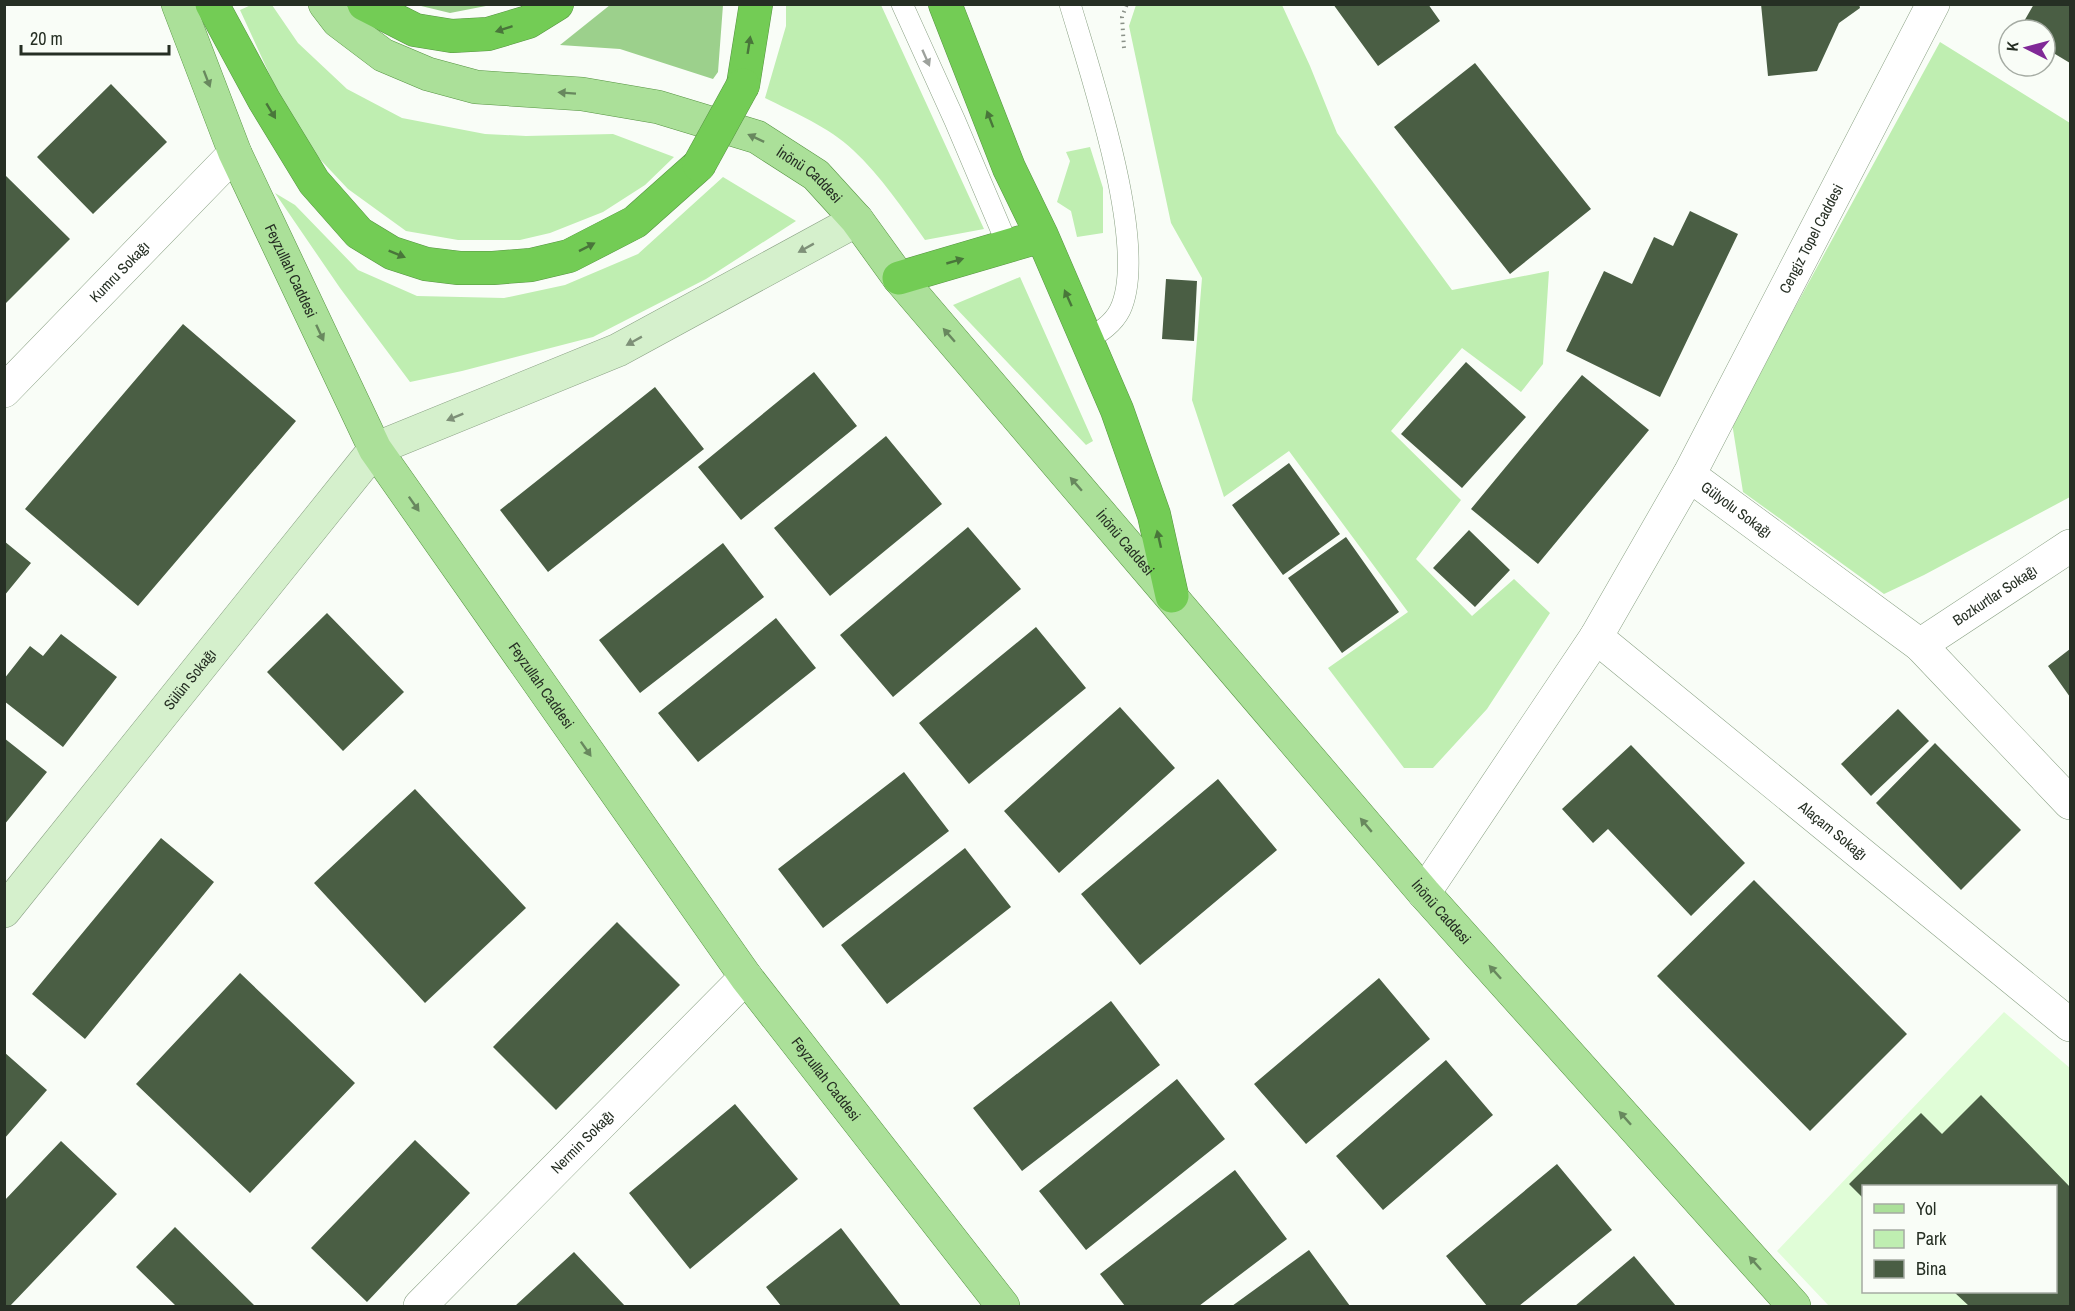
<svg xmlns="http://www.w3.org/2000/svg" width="2075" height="1311" font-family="'Archivo Narrow',sans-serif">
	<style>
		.built { fill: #e0fdd7; fill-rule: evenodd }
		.green { fill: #bfeeb1 }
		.forest { fill: #9cd08c }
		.building { fill: #4a5e44 }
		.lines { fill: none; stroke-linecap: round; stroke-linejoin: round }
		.lane-casing { stroke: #8aa184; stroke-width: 22 }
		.street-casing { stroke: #8aa184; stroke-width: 34 }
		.secondary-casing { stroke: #8aa184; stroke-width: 34 }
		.primary-casing { stroke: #589544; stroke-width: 34 }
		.highway-casing { stroke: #589544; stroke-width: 34 }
		.path { stroke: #8a9188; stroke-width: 4; stroke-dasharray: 1.5 4.5; stroke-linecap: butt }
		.lane { stroke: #fff; stroke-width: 21 }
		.street { stroke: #fff; stroke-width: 33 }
		.secondary { stroke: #d5f0cc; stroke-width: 33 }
		.primary { stroke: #abe099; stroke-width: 33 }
		.highway { stroke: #73cc55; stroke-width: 33 }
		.highway-bridge-casing { stroke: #589544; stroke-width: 34; stroke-linecap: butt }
		.highway-bridge { stroke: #73cc55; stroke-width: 33 }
		.oneway { fill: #49763a }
		.oneway2 { fill: #9da19c }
		.oneway3 { fill: #68885e }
		.oneway4 { fill: #7e9078 }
		.labels { text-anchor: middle; stroke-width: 6; stroke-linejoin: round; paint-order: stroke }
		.street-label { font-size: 15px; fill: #262f24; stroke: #f9fdf7 }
	</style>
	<rect width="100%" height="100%" fill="#f9fdf7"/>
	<path class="built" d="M 2004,1012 L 2070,1068 L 2070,1306 L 1829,1306 L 1777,1251 ZM 1864,1186 L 2056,1186 L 2056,1292 L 1864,1292 Z"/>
	<path class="green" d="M 251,5 L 272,5 L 298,43 L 347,89 L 402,118 L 485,134 L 526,136 L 613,134 L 674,157 L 645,185 L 603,212 L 550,233 L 520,240 L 458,240 L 406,231 L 348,189 L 316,155 L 279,95 L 240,10 Z
		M 786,5 L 881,5 L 984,229 L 925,240 C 903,209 881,176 853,150 C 829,127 795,113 765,98 L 786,26 Z
		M 1136,5 L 1282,5 L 1310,66 L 1337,133 L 1452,290 L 1549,271 L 1543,364 L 1521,392 L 1462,348 L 1391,431 L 1461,500 L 1416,559 L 1472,616 L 1514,579 L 1550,613 L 1487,709 L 1433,768 L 1404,768 L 1328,668 L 1408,612 L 1289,451 L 1224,497 L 1192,400 L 1202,278 L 1171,223 L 1129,26 Z
		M 1940,42 L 2070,123 L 2070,497 L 1924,575 L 1884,594 L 1743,492 L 1732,423 Z
		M 1090,147 L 1103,188 L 1103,233 L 1077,237 L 1071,211 L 1057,202 L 1070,161 L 1066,152 Z
		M 723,177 L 796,221 L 706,279 L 593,337 L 462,371 L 410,382 L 340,288 L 275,193 L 295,205 L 358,270 L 417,296 L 504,298 L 565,285 L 638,254 Z
		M 1020,277 L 1093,441 L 1086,445 L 953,305 Z"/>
	<path class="forest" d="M 417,5 L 491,5 L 450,13 Z
		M 610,5 L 723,5 L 718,72 L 713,79 L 620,49 L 560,45 Z"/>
	<path class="building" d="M 1333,4 L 1428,4 L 1440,21 L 1378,66 Z
		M 1761,4 L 1859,4 L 1860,8 L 1839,23 L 1817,71 L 1768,76 Z
		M 2034,4 L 2070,4 L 2070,63 L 2045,48 L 2045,30 L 2019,30 Z
		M 1475,63 L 1591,209 L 1510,274 L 1394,127 Z
		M 111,84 L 167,142 L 93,214 L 37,157 Z
		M 4,174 L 70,239 L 4,305 Z
		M 1690,211 L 1738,234 L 1660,397 L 1566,351 L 1604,271 L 1632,284 L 1654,237 L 1673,246 Z
		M 1166,279 L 1197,281 L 1194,341 L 1162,339 Z
		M 183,324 L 296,421 L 138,606 L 25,509 Z
		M 1466,362 L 1526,417 L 1462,488 L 1401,434 Z
		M 814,372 L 857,426 L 741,520 L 698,467 Z
		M 1582,375 L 1649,430 L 1538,564 L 1471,509 Z
		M 655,387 L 704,449 L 548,572 L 500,510 Z
		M 886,436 L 942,504 L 830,596 L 774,528 Z
		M 1289,463 L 1340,534 L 1283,575 L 1232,505 Z
		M 968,527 L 1021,589 L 893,697 L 840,635 Z
		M 1469,530 L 1510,570 L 1475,607 L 1433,568 Z
		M 1346,537 L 1399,612 L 1342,653 L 1288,578 Z
		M 4,541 L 31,563 L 4,596 Z
		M 723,543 L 764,597 L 640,693 L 599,640 Z
		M 327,613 L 404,692 L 343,751 L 267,672 Z
		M 776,618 L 816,668 L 698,762 L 658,713 Z
		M 1036,627 L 1086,688 L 969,784 L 919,723 Z
		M 61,634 L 117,677 L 63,747 L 4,701 L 4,679 L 30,646 L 43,656 Z
		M 2070,649 L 2070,697 L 2048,666 Z
		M 1120,707 L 1175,768 L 1059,873 L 1004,811 Z
		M 1898,709 L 1929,741 L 1871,796 L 1841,764 Z
		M 4,738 L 47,772 L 4,825 Z
		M 1935,743 L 2021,830 L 1961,890 L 1876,803 Z
		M 1631,745 L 1745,863 L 1691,916 L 1608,829 L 1593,843 L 1562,809 Z
		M 904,772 L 949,831 L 823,928 L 778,869 Z
		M 1218,779 L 1277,850 L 1140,965 L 1081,894 Z
		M 415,789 L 526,908 L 425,1003 L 314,883 Z
		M 161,838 L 214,882 L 85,1039 L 32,994 Z
		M 965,848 L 1011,907 L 887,1004 L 841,945 Z
		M 1754,880 L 1907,1034 L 1810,1131 L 1657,976 Z
		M 617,922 L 680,985 L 556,1110 L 493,1047 Z
		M 240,973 L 355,1083 L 250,1193 L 136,1084 Z
		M 1379,978 L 1430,1039 L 1306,1144 L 1254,1084 Z
		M 1111,1001 L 1160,1065 L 1022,1171 L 973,1108 Z
		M 4,1052 L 47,1090 L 4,1139 Z
		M 1446,1060 L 1493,1115 L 1383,1210 L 1336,1156 Z
		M 1177,1079 L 1225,1139 L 1086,1250 L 1039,1191 Z
		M 1981,1095 L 2070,1187 L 2070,1306 L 1969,1306 L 1954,1292 L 2056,1292 L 2056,1186 L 1864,1186 L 1864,1199 L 1849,1184 L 1921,1113 L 1942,1134 Z
		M 735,1104 L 798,1179 L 690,1269 L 629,1193 Z
		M 415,1140 L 470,1193 L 367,1302 L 311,1248 Z
		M 61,1141 L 117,1194 L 10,1306 L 4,1306 L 4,1201 Z
		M 1557,1164 L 1612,1230 L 1519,1306 L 1487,1306 L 1446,1256 Z
		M 1235,1170 L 1287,1239 L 1199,1306 L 1125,1306 L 1100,1274 Z
		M 175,1227 L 255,1306 L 176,1306 L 136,1267 Z
		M 841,1228 L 901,1306 L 781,1306 L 766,1287 Z
		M 1309,1250 L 1350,1306 L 1232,1306 Z
		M 574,1252 L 625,1306 L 515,1306 Z
		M 1634,1256 L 1676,1306 L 1575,1306 Z"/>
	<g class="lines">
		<g class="lane-casing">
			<path id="lane" d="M 902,4 L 955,121 L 1008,246
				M 1070,4 C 1090,72 1150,248 1120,310 C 1113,324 1100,332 1087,340"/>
		</g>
		<g class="street-casing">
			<g id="street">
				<path id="s1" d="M 4,391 L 235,153"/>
				<path id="s2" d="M 1689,475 L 1933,4"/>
				<path id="s3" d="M 1596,637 L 2070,1025"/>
				<path id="s4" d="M 1920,645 L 2070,546"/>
				<path id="s5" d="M 1424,893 L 1596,637 L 1689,475 L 1920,645 L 2070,803"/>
				<path id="s6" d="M 420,1306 L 746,977"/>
			</g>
		</g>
		<g class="secondary-casing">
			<g id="secondary">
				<path id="s7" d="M 4,911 L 375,449 L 618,350 L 857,220"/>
			</g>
		</g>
		<g class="primary-casing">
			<g id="primary">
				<path id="s8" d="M 178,4 L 235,153 L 375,449 L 746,977 L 1003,1306"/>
				<path id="s9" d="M 325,4 L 338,21 L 383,55 L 428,74 L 476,87 L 582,94 L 658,107 L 757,137 L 816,175 L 857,220 L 899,278 L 1424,893 L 1794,1306"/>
			</g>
		</g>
		<g class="highway-casing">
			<path id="highway" d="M 212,4 L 264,100 L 314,182 L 359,233 L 392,253 L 426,264 L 459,268 L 493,268 L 531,265 L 569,256 L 635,222 L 699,165
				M 364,4 L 415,30 L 452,36 L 488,34 L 528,22 L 557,4
				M 945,4 L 1009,168 L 1042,236 L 1117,410 L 1154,515 L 1172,596
				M 743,85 L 756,4
				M 899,278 L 1042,236"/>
		</g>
		<path class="path" d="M 1124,48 L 1122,17 L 1127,4"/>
		<use href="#lane" class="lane"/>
		<use href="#street" class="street"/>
		<use href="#secondary" class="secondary"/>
		<use href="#primary" class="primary"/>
		<use href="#highway" class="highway"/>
		<g class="highway-bridge-casing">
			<path id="highway-bridge" d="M 699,165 L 743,85"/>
		</g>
		<use href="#highway-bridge" class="highway-bridge"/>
	</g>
	<defs><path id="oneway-solid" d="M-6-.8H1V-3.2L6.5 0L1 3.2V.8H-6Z" transform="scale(1.5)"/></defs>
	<g class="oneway">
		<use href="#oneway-solid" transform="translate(504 29) rotate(162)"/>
		<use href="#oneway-solid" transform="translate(749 45) rotate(-81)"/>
		<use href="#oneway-solid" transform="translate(271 111) rotate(59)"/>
		<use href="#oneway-solid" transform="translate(990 119) rotate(-111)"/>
		<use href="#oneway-solid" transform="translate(587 247) rotate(-27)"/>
		<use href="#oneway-solid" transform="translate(397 254) rotate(22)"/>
		<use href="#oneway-solid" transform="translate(955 261) rotate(-16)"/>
		<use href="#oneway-solid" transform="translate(1068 298) rotate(-114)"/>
		<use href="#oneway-solid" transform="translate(1159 539) rotate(-103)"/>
	</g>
	<use class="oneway2" href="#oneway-solid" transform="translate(926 58) rotate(66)"/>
	<g class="oneway3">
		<use href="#oneway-solid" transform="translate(207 79) rotate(69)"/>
		<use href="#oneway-solid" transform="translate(567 93) rotate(-176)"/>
		<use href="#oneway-solid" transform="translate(756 138) rotate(-155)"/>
		<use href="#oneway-solid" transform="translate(320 333) rotate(65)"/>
		<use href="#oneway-solid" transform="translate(949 335) rotate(-131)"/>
		<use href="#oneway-solid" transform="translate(1076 484) rotate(-131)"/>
		<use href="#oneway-solid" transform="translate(414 504) rotate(55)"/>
		<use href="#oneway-solid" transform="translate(586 749) rotate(55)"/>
		<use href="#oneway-solid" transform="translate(1366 825) rotate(-130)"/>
		<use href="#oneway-solid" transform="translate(1495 972) rotate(-132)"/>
		<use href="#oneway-solid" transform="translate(1625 1118) rotate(-132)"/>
		<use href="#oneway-solid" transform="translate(1755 1263) rotate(-132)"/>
	</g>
	<g class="oneway4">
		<use href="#oneway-solid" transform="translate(806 248) rotate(151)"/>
		<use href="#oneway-solid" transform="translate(634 341) rotate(151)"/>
		<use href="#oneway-solid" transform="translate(455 417) rotate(158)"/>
	</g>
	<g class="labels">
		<g class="street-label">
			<text dy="5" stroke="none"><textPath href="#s9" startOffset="528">İnönü Caddesi</textPath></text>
			<text dy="5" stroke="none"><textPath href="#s2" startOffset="266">Cengiz Topel Caddesi</textPath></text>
			<text dy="5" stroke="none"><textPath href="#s8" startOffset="290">Feyzullah Caddesi</textPath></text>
			<text dy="5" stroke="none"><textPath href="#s1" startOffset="166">Kumru Sokağı</textPath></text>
			<text dy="5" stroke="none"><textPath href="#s5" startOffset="554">Gülyolu Sokağı</textPath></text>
			<text dy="5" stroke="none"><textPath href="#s9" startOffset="1014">İnönü Caddesi</textPath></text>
			<text dy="5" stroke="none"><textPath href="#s4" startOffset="90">Bozkurtlar Sokağı</textPath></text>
			<text dy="5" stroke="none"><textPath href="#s7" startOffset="297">Sülün Sokağı</textPath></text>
			<text dy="5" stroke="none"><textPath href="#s8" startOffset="776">Feyzullah Caddesi</textPath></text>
			<text dy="5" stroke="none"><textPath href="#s3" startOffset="306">Alaçam Sokağı</textPath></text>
			<text dy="5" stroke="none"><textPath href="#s9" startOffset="1500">İnönü Caddesi</textPath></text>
			<text dy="5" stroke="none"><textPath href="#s8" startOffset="1262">Feyzullah Caddesi</textPath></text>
			<text dy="5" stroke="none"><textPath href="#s6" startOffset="231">Nermin Sokağı</textPath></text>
		</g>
	</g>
	<rect width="2075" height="1311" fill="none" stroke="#262f24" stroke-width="12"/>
	<rect x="1862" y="1185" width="195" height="108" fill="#f9fdf7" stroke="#a5aba3" stroke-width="1.5"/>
	<rect x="1874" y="1204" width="30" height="9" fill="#abe099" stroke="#a5aba3" stroke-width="1.5"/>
	<text x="1916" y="1215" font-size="18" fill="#262f24">Yol</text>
	<rect x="1874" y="1230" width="30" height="18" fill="#bfeeb1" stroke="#a5aba3" stroke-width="1.5"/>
	<text x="1916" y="1245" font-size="18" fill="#262f24">Park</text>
	<rect x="1874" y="1260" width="30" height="18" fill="#4a5e44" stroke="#a5aba3" stroke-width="1.5"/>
	<text x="1916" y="1275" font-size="18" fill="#262f24">Bina</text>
	<g transform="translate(2027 48) rotate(276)"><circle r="28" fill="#f9fdf7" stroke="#a5aba3" stroke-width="1.5"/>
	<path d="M0-4.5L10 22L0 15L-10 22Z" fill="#802997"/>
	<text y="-9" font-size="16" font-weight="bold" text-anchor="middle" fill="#262f24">K</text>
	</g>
	<path d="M21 45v9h148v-9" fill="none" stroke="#262f24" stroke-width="3"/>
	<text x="30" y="45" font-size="18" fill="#262f24" stroke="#f9fdf7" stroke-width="4.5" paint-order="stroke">20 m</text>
</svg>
